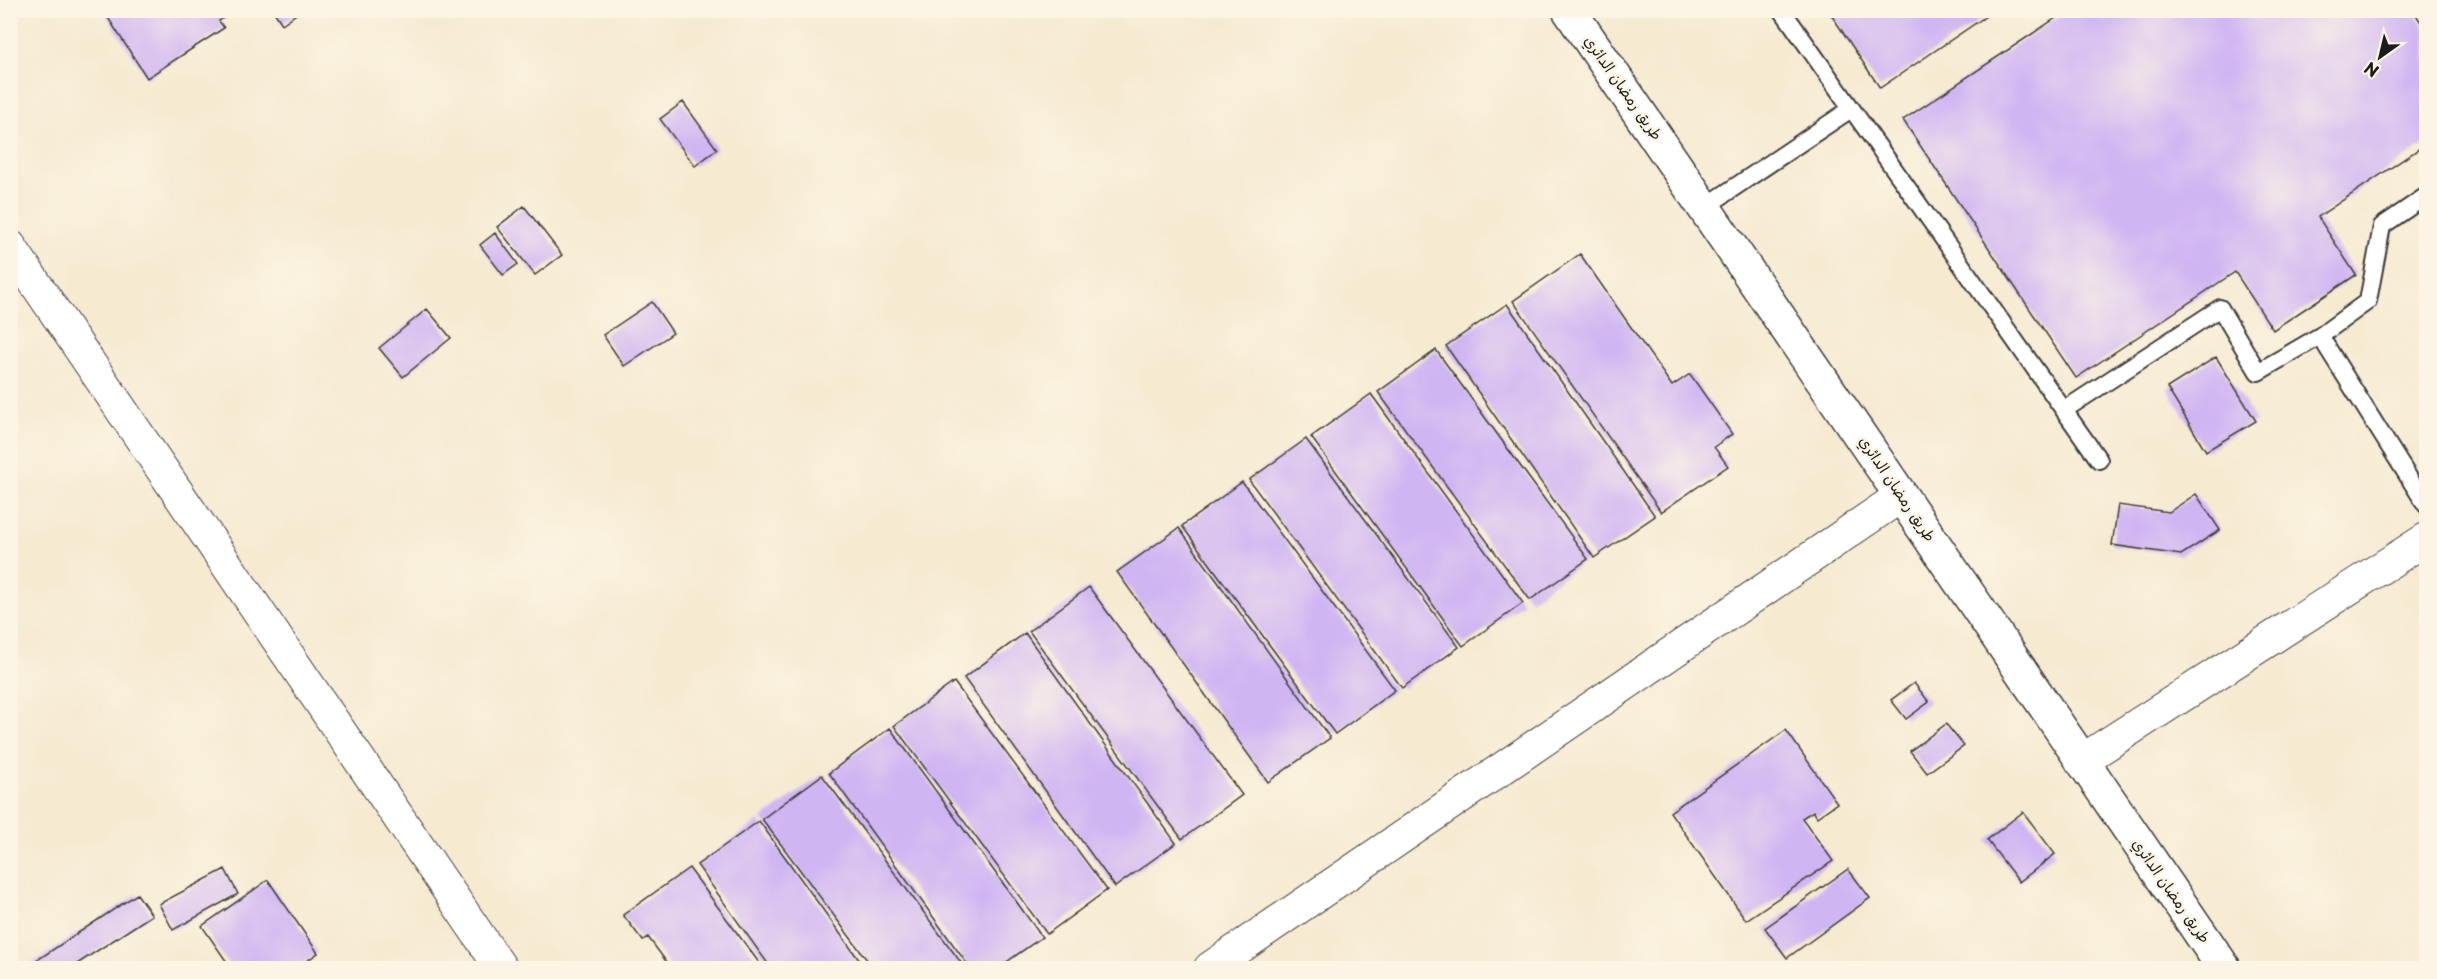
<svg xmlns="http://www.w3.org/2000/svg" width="2437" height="979" font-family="'Playpen Sans','Playpen Sans Arabic',sans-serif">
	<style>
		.building { fill: #d0b5f3 }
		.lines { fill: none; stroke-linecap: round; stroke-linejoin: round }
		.service-casing { stroke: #3d3b37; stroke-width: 20 }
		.minor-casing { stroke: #3d3b37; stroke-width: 34 }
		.tertiary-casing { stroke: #3d3b37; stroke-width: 36 }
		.service { stroke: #fff; stroke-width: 16 }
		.minor { stroke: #fff; stroke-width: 32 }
		.tertiary { stroke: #fff; stroke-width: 33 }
		.labels { text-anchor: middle; stroke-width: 5; stroke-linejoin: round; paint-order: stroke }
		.street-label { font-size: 15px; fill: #1c1c1c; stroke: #fcf5e5 }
	</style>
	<rect width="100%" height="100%" fill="#fcf5e5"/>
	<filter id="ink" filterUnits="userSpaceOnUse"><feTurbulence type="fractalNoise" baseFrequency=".0167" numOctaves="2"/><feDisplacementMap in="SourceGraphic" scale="12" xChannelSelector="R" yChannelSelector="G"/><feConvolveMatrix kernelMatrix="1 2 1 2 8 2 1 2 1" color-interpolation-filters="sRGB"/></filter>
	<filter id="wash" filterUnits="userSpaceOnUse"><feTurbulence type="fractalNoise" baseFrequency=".008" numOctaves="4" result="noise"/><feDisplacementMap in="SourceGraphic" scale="24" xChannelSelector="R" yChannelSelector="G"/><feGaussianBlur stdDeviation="1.35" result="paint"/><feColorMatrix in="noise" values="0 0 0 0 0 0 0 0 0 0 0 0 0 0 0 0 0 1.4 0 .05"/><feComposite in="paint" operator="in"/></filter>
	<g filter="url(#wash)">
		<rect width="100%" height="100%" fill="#f6ead1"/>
		<g id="blocks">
			<path class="building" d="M 103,10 L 235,10 L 219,21 L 224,28 L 147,78 Z
				M 273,10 L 302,10 L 282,24 Z
				M 1828,10 L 1995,10 L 1880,88 Z
				M 2068,10 L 2413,10 L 2426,30 L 2426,144 L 2318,217 L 2356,275 L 2273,330 L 2235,272 L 2076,378 L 1903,120 Z
				M 683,102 L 717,149 L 695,166 L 660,119 Z
				M 524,206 L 562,255 L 535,275 L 497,227 Z
				M 495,233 L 518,264 L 503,275 L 480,245 Z
				M 1580,254 L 1672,386 L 1690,374 L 1732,434 L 1714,447 L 1728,466 L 1661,512 L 1513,301 Z
				M 652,302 L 673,333 L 624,366 L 603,335 Z
				M 1507,304 L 1655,516 L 1594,558 L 1446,346 Z
				M 427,309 L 451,338 L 403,377 L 379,348 Z
				M 1436,350 L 1588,559 L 1530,600 L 1378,392 Z
				M 2216,357 L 2256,421 L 2206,451 L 2167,388 Z
				M 1371,394 L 1523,603 L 1463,646 L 1311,437 Z
				M 1306,439 L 1459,647 L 1402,688 L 1249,480 Z
				M 1242,482 L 1395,690 L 1335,734 L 1182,526 Z
				M 2196,494 L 2220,530 L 2181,555 L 2112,545 L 2118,505 L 2169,512 Z
				M 1179,528 L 1330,738 L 1268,782 L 1117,572 Z
				M 1089,587 L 1242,795 L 1182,839 L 1029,631 Z
				M 1025,633 L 1176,843 L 1115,887 L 964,678 Z
				M 954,682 L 1107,890 L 1047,934 L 894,726 Z
				M 1914,683 L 1929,702 L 1906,719 L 1891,700 Z
				M 1946,724 L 1964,746 L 1927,773 L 1910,751 Z
				M 890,728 L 1042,937 L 998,968 L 970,968 L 829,773 Z
				M 1786,730 L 1837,803 L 1817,817 L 1813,811 L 1802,818 L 1833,861 L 1746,920 L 1670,812 Z
				M 822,775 L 965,968 L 873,968 L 762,819 Z
				M 2023,812 L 2055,854 L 2019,882 L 1987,840 Z
				M 759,821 L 865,968 L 771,968 L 697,865 Z
				M 689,868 L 763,968 L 671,968 L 648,937 L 643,941 L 623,915 Z
				M 225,869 L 238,894 L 173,930 L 159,904 Z
				M 1848,869 L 1870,898 L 1787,958 L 1765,928 Z
				M 268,880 L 318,953 L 296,968 L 231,968 L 202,926 Z
				M 137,894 L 152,915 L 71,968 L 25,968 Z"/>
		</g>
	</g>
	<g filter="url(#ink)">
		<use href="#blocks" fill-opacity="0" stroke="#3d3b37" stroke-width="1.5"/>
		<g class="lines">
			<g class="service-casing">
				<path id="service" d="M 1782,10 L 2099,460
					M 1705,207 L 1851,109
					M 2320,336 L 2426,505
					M 2064,410 L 2220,308 L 2258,372 L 2320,336 L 2368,301 L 2382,226 L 2426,196"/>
			</g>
			<g class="minor-casing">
				<path id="minor" d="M 10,246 L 501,968
					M 2081,761 L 2426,539
					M 1210,968 L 1901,496"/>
			</g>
			<g class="tertiary-casing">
				<path id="tertiary" d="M 1569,10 L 2224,968"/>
			</g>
			<use href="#service" class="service"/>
			<use href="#minor" class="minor"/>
			<use href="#tertiary" class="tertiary"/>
		</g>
	</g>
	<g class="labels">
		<g class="street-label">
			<text transform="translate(1623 88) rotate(55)" y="5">طريق رمضان الدائري</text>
			<text transform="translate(1897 489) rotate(56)" y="5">طريق رمضان الدائري</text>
			<text transform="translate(2171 891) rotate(55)" y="5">طريق رمضان الدائري</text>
		</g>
	</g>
	<rect width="2437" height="979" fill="none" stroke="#fcf5e5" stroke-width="36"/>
	<g transform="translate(2380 57) rotate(214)" stroke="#fcf5e5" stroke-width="4.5" paint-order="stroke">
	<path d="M0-4.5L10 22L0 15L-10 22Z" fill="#1c1c1c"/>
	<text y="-9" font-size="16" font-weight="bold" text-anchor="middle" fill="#1c1c1c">N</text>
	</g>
</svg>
